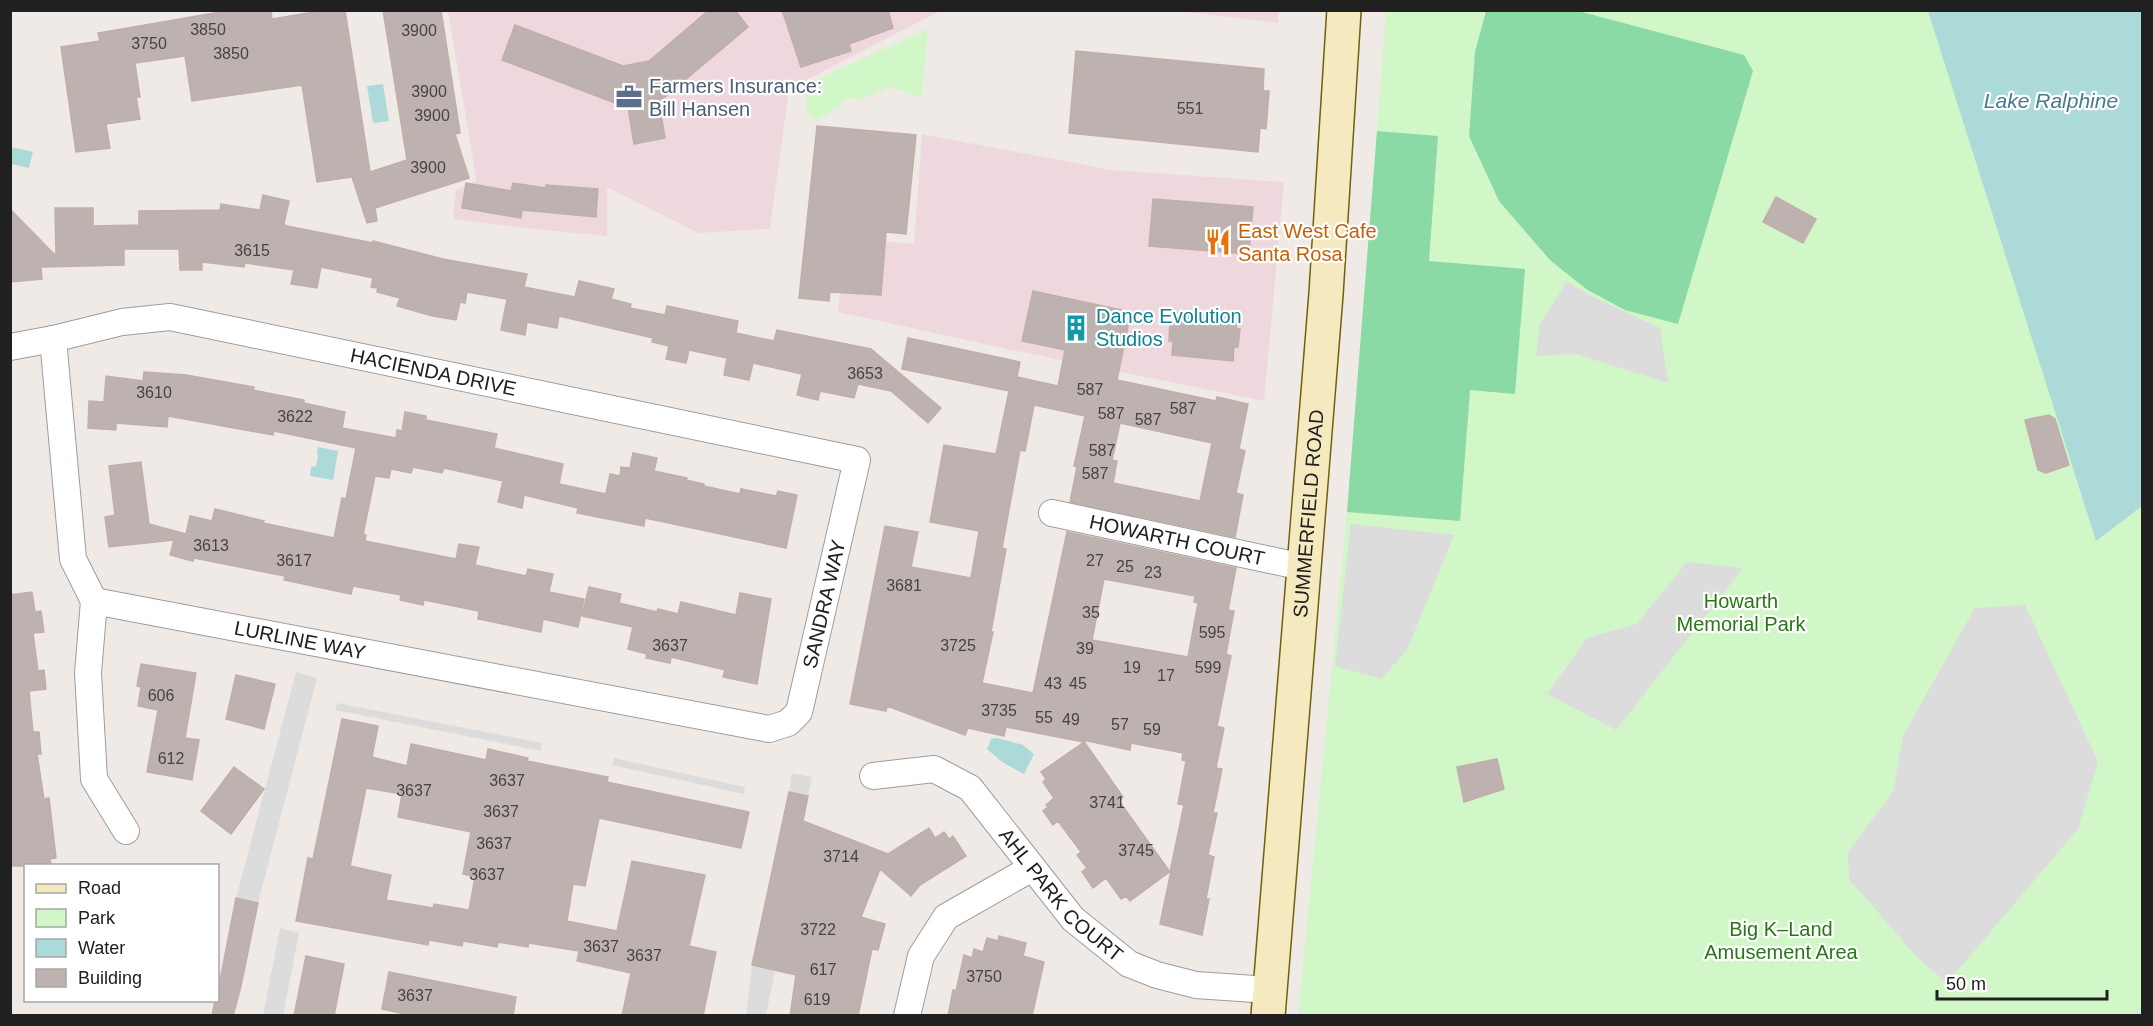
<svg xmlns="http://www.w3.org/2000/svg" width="2153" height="1026" font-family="Arial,sans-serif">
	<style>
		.commercial { fill: #efd8dd }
		.park { fill: #d1f6c8 }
		.pitch { fill: #8bd9a5 }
		.parking { fill: #dcdcdc }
		.water { fill: #abdad8 }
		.building { fill: #bdb2b0; stroke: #c1aeaa; stroke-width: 1.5; fill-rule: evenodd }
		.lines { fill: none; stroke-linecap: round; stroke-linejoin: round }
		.street-casing { stroke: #9d9d9d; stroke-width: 28 }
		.secondary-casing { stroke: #71610d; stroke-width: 36 }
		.street { stroke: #fff; stroke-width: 26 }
		.secondary { stroke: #f5e9bf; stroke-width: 33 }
		.labels { text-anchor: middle; stroke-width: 4.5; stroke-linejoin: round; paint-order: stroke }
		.number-label { font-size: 16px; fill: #474444 }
		.service-label { font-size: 20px; fill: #4e5e75; stroke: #fff; text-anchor: start }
		.food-label { font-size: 20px; fill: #c56008; stroke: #fff; text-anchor: start }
		.culture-label { font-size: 20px; fill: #0d838f; stroke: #fff; text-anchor: start }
		.street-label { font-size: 20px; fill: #202020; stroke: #fff }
		.park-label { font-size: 20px; fill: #277814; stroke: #fff }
		.water-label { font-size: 21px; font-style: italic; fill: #457b8b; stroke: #fff }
	</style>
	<rect width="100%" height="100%" fill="#f0eae7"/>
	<path class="commercial" d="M 448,11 L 940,11 L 789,89 L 770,229 L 699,233 L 607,187 L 607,236 L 525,228 L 453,219 L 456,190 L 476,181 L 476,177 Z
		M 1178,11 L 1278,11 L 1278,23 Z
		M 922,134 L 1112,170 L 1284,182 L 1264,401 L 1012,350 L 838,312 L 846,238 L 914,244 Z"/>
	<path class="park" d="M 1386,11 L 2142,11 L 2142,1015 L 1298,1016 L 1347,512 Z
		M 928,29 L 922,97 L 890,87 L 861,100 L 847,98 L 840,106 L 815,121 L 807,113 L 805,85 Z"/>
	<path class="pitch" d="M 1486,11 L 1578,11 L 1744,55 L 1753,71 L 1678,324 L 1625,310 L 1586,289 L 1550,260 L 1499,201 L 1469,136 L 1475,52 Z
		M 1377,131 L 1438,136 L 1429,261 L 1525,269 L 1515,394 L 1470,390 L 1460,521 L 1347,512 Z"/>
	<path class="parking" d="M 1567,281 L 1587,294 L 1660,328 L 1668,383 L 1576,354 L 1536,356 L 1540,324 Z
		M 1351,524 L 1454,535 L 1407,650 L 1381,679 L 1335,666 Z
		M 1687,562 L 1743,568 L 1616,730 L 1547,694 L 1587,638 L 1637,624 Z
		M 2025,605 L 2098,762 L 2078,829 L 1947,983 L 1917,957 L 1849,879 L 1848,852 L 1893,792 L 1903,736 L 1975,608 Z
		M 296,672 L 317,678 L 258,903 L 236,898 Z
		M 337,703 L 542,743 L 541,751 L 335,710 Z
		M 614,758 L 745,787 L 744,794 L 612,765 Z
		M 792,773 L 812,777 L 808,796 L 789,792 Z
		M 280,928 L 299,933 L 283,1015 L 263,1015 Z
		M 752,965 L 775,971 L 766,1015 L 746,1015 Z"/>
	<path class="water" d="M 1928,11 L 2142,11 L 2142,506 L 2096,541 Z
		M 383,84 L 389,121 L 373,123 L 367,86 Z
		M 11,147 L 33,152 L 29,168 L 11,164 Z
		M 318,447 L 338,451 L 333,480 L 310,476 L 311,467 L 316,466 L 318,455 L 317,453 Z
		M 997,738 L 1023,745 L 1034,754 L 1024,774 L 1002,762 L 987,749 L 991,739 Z"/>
	<path class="building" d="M 232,10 L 271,10 L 272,19 L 326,10 L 345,10 L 370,172 L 407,160 L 383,10 L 441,10 L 460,133 L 455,134 L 469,178 L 375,208 L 377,221 L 367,223 L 352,177 L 317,182 L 302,85 L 192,101 L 185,56 L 135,63 L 140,97 L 136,97 L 140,119 L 106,124 L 110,148 L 76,152 L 61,47 L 100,41 L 98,33 Z
		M 709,10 L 735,10 L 748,27 L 659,102 L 665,138 L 634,144 L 628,108 L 502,60 L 515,25 L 623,66 L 649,61 Z
		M 782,10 L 888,10 L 893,28 L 849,44 L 851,51 L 801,67 Z
		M 1076,51 L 1264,69 L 1263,91 L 1269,91 L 1266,129 L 1260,128 L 1258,152 L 1069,133 Z
		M 817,126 L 916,135 L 906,234 L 886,232 L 881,295 L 830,292 L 829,301 L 799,298 Z
		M 466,183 L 511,191 L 513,183 L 546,188 L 546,185 L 598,189 L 596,217 L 522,210 L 521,218 L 462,208 Z
		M 263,195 L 289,201 L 284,224 L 287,226 L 373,243 L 373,241 L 443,259 L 527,274 L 524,287 L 575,297 L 579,281 L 614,289 L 611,299 L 631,304 L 630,308 L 665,315 L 667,306 L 738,321 L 736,333 L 774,341 L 777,330 L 871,349 L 941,408 L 928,423 L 891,391 L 858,384 L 854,398 L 820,391 L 818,400 L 797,395 L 802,374 L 753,363 L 749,380 L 724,375 L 727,358 L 689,350 L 686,363 L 666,359 L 669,346 L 652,342 L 653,338 L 559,316 L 557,328 L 527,322 L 525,335 L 501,330 L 507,299 L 467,292 L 465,303 L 460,302 L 456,320 L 433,316 L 397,306 L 400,298 L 377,292 L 378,288 L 371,287 L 373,278 L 321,267 L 317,288 L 291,284 L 294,270 L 245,263 L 244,267 L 202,262 L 202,270 L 180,270 L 179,249 L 124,249 L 124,265 L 41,267 L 42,279 L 10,282 L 10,209 L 56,256 L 55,208 L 93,208 L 93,226 L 139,225 L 139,211 L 220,210 L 221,204 L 260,210 Z
		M 1776,197 L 1816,219 L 1803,243 L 1763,222 Z
		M 1153,199 L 1253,207 L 1249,254 L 1149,246 Z
		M 1033,291 L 1131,312 L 1117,380 L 1216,401 L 1217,397 L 1248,404 L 1239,449 L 1245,451 L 1236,493 L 1243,495 L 1235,537 L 1070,502 L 1077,467 L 1074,466 L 1085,416 L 1034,405 L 1025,451 L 1020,450 L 1002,548 L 1006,549 L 991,632 L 993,632 L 982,683 L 1033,693 L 1067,532 L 1236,568 L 1228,610 L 1234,611 L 1226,654 L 1231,656 L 1217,726 L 1224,728 L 1216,768 L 1222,769 L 1213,813 L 1217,813 L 1208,855 L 1214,857 L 1206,899 L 1209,899 L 1202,935 L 1160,924 L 1171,871 L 1130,901 L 1126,896 L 1121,899 L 1106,878 L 1093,888 L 1082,872 L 1087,868 L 1077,855 L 1081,852 L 1058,821 L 1053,825 L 1043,811 L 1048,807 L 1046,805 L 1054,798 L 1043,782 L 1046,779 L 1041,772 L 1084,742 L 1006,727 L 1004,736 L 968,728 L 965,735 L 887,706 L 886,711 L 850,704 L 885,526 L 918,532 L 911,567 L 971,578 L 979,531 L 930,522 L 944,445 L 996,454 L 1009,391 L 902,369 L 908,338 L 1020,362 L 1017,377 L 1058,386 L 1065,350 L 1022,341 ZM 1120,423 L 1212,443 L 1200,501 L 1113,483 L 1117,461 L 1112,460 ZM 1104,579 L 1195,596 L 1194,602 L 1198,603 L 1188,657 L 1092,640 ZM 1083,740 L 1130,750 L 1131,743 L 1183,753 L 1182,760 L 1186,761 L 1178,804 L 1184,805 L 1170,872 L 1119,801 L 1123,797 Z
		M 1176,312 L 1237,318 L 1236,329 L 1240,329 L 1238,347 L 1234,347 L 1233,361 L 1172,355 L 1173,341 L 1169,341 L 1170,322 L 1175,323 Z
		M 144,372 L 186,375 L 254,387 L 253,390 L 304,400 L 304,403 L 345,412 L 342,428 L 396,438 L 397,430 L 402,431 L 405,412 L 426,416 L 426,420 L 497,434 L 494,448 L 563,464 L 559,484 L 606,494 L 610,474 L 620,476 L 621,467 L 630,468 L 633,453 L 657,458 L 654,471 L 687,478 L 686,480 L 704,484 L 704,486 L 740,494 L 741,489 L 776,496 L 778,491 L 797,495 L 786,548 L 645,518 L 644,526 L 577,513 L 578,508 L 524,495 L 522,508 L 498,502 L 503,481 L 444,468 L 442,473 L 413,467 L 411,473 L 391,469 L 389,478 L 375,476 L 363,535 L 366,535 L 365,541 L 456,559 L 459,544 L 479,547 L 475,565 L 526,576 L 528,569 L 553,574 L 549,592 L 584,599 L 578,627 L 543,619 L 541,632 L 478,619 L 479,611 L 424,600 L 423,605 L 400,600 L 401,595 L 353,586 L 351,594 L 284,580 L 285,576 L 194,558 L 193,561 L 170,555 L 174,540 L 109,547 L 105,517 L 115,515 L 109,466 L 141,462 L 149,524 L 186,534 L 190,516 L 212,521 L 215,509 L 264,521 L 263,523 L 334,538 L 342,498 L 346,499 L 356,448 L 274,431 L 273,435 L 168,416 L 167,427 L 116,423 L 116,430 L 88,428 L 89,401 L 104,402 L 106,376 L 143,381 Z
		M 2049,415 L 2055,419 L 2069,465 L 2046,473 L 2038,470 L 2025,420 Z
		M 589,587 L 621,594 L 619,603 L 657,612 L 658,609 L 678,614 L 681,602 L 736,615 L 740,593 L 771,599 L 757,684 L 723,677 L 725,670 L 671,657 L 670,663 L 646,658 L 647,654 L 628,649 L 633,627 L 582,616 Z
		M 32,592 L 35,612 L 41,611 L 44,632 L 33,633 L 38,671 L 44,670 L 46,689 L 29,691 L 33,732 L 39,732 L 41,754 L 37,754 L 44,799 L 49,798 L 56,858 L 50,859 L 51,866 L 10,866 L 10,595 Z
		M 141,664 L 196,673 L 185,738 L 199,740 L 192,780 L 147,772 L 158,710 L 138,706 L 141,687 L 137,686 Z
		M 236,675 L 275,684 L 264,729 L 226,719 Z
		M 342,719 L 378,726 L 372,757 L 407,766 L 411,744 L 486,760 L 488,749 L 528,758 L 527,761 L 608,777 L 607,782 L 749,812 L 741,848 L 599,818 L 585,886 L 573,884 L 567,921 L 617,931 L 632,861 L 705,875 L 689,946 L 716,952 L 703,1016 L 622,1016 L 631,973 L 577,961 L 579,951 L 529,943 L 528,947 L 498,942 L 497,947 L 463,941 L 462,946 L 429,940 L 428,945 L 296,921 L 308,858 L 313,859 ZM 366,788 L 402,794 L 398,817 L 471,832 L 463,874 L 475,877 L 469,910 L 434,904 L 433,908 L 386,900 L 391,875 L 350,866 Z
		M 1497,759 L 1504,789 L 1464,802 L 1457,767 Z
		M 234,767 L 264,789 L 231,834 L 201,811 Z
		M 789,792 L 808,796 L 803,821 L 888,854 L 929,828 L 935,838 L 944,832 L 949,839 L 953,836 L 966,856 L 920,885 L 911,896 L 880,869 L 861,917 L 885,924 L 878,950 L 872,949 L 858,1016 L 790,1016 L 796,975 L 752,965 Z
		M 236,898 L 258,903 L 241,986 L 233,1016 L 212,1016 L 215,1000 L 218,1000 L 218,991 Z
		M 999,936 L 1026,943 L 1023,956 L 1044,962 L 1032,1016 L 948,1016 L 953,990 L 956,991 L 964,955 L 972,958 L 974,949 L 983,952 L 987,938 L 998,941 Z
		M 306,956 L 344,964 L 334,1016 L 294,1016 Z
		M 389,972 L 516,997 L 513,1016 L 413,1016 L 382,1009 Z"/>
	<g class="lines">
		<g class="street-casing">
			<g id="street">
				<path d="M 53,339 L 73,559 L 94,601"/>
				<path id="s1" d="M 10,347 L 53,339 L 122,322 L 170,317 L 857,460 L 799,712 L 788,723 L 769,729 L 94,601"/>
				<path id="s2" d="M 1052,513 L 1303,567"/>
				<path d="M 94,601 L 88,673 L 94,779 L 126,831"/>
				<path id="s3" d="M 873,776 L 934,769 L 970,788 L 1073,919 L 1129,964 L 1157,975 L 1196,985 L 1269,990"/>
				<path d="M 907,1016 L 921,956 L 946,917 L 1032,868"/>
			</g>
		</g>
		<g class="secondary-casing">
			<g id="secondary">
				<path id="s4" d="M 1268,1016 L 1326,294 L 1344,10"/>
			</g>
		</g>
		<use href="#street" class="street"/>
		<use href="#secondary" class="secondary"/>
	</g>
	<defs>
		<g id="office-bare" transform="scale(2.07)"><path d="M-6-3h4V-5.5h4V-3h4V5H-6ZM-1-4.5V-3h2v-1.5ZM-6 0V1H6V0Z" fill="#5c6f8a" stroke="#fff" stroke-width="2.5" paint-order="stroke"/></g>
		<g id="restaurant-bare" transform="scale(2.07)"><path d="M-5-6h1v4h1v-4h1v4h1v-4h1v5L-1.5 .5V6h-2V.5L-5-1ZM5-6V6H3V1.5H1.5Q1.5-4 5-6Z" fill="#e8710a" stroke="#fff" stroke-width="2.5" paint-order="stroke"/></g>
		<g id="building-bare" transform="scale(2.07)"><path d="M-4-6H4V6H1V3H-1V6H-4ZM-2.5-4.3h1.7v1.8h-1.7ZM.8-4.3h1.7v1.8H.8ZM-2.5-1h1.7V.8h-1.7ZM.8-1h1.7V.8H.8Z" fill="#0f9aa8" stroke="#fff" stroke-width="2.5" paint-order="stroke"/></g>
	</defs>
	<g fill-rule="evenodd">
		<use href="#office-bare" x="629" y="97"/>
		<use href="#restaurant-bare" x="1218" y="242"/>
		<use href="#building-bare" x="1076" y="328"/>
	</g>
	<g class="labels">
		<g class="number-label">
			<text x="208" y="35">3850</text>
			<text x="419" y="36">3900</text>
			<text x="149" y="49">3750</text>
			<text x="231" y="59">3850</text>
			<text x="429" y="97">3900</text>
			<text x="1190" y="114">551</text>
			<text x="432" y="121">3900</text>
			<text x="428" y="173">3900</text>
			<text x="252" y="256">3615</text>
			<text x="865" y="379">3653</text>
			<text x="1090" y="395">587</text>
			<text x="154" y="398">3610</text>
			<text x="1183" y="414">587</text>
			<text x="1111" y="419">587</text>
			<text x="295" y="422">3622</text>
			<text x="1148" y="425">587</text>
			<text x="1102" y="456">587</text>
			<text x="1095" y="479">587</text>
			<text x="211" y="551">3613</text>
			<text x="294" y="566">3617</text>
			<text x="1095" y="566">27</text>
			<text x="1125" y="572">25</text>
			<text x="1153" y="578">23</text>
			<text x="904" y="591">3681</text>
			<text x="1091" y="618">35</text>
			<text x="1212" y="638">595</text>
			<text x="670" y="651">3637</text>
			<text x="958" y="651">3725</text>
			<text x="1085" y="654">39</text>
			<text x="1132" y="673">19</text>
			<text x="1208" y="673">599</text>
			<text x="1166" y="681">17</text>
			<text x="1053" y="689">43</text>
			<text x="1078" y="689">45</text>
			<text x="161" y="701">606</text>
			<text x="999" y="716">3735</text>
			<text x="1044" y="723">55</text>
			<text x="1071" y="725">49</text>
			<text x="1120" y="730">57</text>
			<text x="1152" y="735">59</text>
			<text x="171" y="764">612</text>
			<text x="507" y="786">3637</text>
			<text x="414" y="796">3637</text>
			<text x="1107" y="808">3741</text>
			<text x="501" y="817">3637</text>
			<text x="494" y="849">3637</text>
			<text x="1136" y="856">3745</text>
			<text x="841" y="862">3714</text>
			<text x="487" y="880">3637</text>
			<text x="818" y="935">3722</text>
			<text x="601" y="952">3637</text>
			<text x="644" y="961">3637</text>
			<text x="823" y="975">617</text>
			<text x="984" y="982">3750</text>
			<text x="415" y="1001">3637</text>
			<text x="817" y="1005">619</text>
		</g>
		<g class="service-label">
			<text x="649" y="93">Farmers Insurance:<tspan x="649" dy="23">Bill Hansen</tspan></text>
		</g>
		<g class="food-label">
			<text x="1238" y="238">East West Cafe<tspan x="1238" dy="23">Santa Rosa</tspan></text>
		</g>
		<g class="culture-label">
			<text x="1096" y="323">Dance Evolution<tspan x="1096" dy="23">Studios</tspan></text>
		</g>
		<g class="street-label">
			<text dy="7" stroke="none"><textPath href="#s1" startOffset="432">HACIENDA DRIVE</textPath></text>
			<text dy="7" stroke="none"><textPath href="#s4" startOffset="504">SUMMERFIELD ROAD</textPath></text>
			<text dy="7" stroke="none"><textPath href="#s2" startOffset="128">HOWARTH COURT</textPath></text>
			<text transform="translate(824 604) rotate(-77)" y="7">SANDRA WAY</text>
			<text transform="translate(300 640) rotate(11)" y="7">LURLINE WAY</text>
			<text dy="7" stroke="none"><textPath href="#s3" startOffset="243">AHL PARK COURT</textPath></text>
		</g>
		<g class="park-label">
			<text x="1741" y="608">Howarth<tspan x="1741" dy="23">Memorial Park</tspan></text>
			<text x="1781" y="936">Big K–Land<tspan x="1781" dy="23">Amusement Area</tspan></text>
		</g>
		<g class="water-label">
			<text x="2051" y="108">Lake Ralphine</text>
		</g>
	</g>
	<rect width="2153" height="1026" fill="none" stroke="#202020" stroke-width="24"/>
	<rect x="24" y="864" width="195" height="138" fill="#ffffff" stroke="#a6a6a6" stroke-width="1.5"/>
	<rect x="36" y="884" width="30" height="9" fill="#f5e9bf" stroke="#a6a6a6" stroke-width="1.5"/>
	<text x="78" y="894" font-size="18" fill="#202020">Road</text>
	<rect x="36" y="909" width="30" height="18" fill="#d1f6c8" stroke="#a6a6a6" stroke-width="1.5"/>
	<text x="78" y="924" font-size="18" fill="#202020">Park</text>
	<rect x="36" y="939" width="30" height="18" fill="#abdad8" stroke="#a6a6a6" stroke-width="1.5"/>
	<text x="78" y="954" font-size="18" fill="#202020">Water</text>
	<rect x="36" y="969" width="30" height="18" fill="#bdb2b0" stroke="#a6a6a6" stroke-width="1.5"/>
	<text x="78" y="984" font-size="18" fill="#202020">Building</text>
	<path d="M1937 990v9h170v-9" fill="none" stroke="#202020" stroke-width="3"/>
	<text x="1946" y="990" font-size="18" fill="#202020" stroke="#ffffff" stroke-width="4.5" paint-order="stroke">50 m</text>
</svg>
